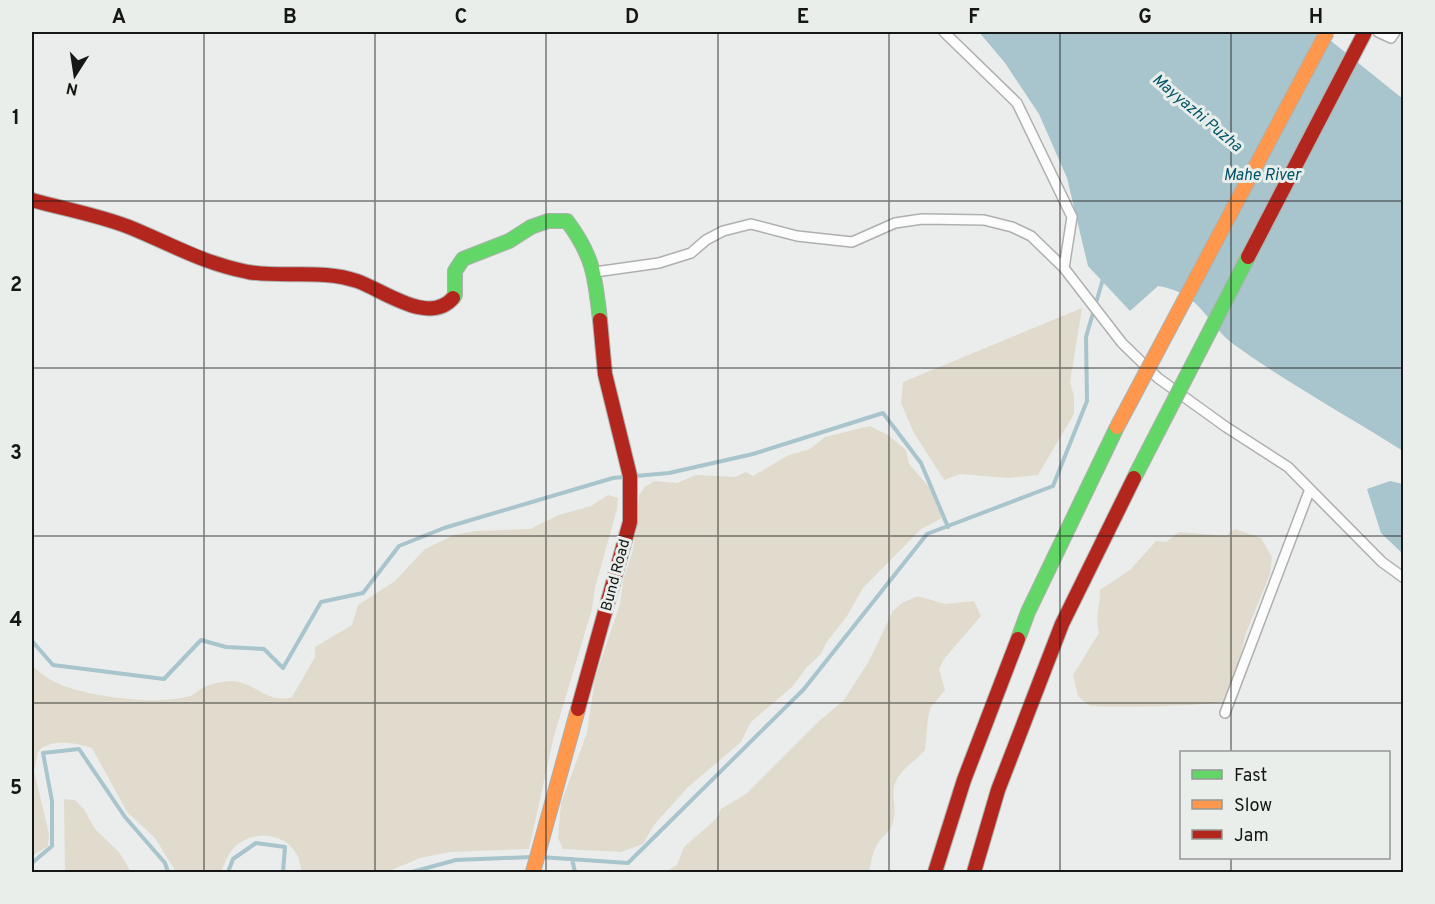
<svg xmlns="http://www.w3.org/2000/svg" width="1435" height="904" font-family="Overpass,sans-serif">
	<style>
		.green { fill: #e1dbce }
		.water { fill: #a8c4cc }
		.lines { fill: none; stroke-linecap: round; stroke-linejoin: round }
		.stream { stroke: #a8c4cc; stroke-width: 4 }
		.street-casing { stroke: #aeb0ae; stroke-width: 12 }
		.fast-casing { stroke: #aeb0ae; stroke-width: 16 }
		.slow-casing { stroke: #aeb0ae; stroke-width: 16 }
		.jam-casing { stroke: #aeb0ae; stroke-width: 16 }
		.street { stroke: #fcfcfc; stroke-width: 9 }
		.fast { stroke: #63d668; stroke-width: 14 }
		.slow { stroke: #ff974d; stroke-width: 14 }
		.jam { stroke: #b3261e; stroke-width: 14 }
		.fast-bridge-casing { stroke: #aeb0ae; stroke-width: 16; stroke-linecap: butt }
		.slow-bridge-casing { stroke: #aeb0ae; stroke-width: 16; stroke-linecap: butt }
		.jam-bridge-casing { stroke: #aeb0ae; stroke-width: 16; stroke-linecap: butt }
		.fast-bridge { stroke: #63d668; stroke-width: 14 }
		.slow-bridge { stroke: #ff974d; stroke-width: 14 }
		.jam-bridge { stroke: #b3261e; stroke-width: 14 }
		.grid { fill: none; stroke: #151716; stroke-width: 1.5; stroke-opacity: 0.55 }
		.labels { text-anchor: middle; stroke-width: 6; stroke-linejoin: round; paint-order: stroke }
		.street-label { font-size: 15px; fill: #151716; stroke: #e9eeea }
		.water-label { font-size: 16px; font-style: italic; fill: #005467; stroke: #e9eeea }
		.neatline { fill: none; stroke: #151716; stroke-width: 2 }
		.grid-label { font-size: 20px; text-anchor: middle; font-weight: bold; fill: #151716 }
	</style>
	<rect width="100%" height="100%" fill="#eaedeb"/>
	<path class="green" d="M 1082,308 L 1070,382 L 1074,396 L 1074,414 L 1038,475 L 1007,478 L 960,474 L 944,480 L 914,433 L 901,403 L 903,382 Z
		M 870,426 L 888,435 L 906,450 L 909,464 L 930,488 L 942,518 L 921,529 L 863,588 L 847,616 L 826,643 L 821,654 L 806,668 L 793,686 L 751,722 L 741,742 L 687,788 L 654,825 L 643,844 L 621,852 L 563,849 L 558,838 L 561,803 L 587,733 L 595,678 L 620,604 L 623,581 L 633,550 L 639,495 L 645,487 L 654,481 L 677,483 L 696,475 L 735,477 L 746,472 L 753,476 L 789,455 L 810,449 L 825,437 Z
		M 608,495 L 618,498 L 617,509 L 595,588 L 592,609 L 554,736 L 529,849 L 450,852 L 420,858 L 387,872 L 301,872 C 301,840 264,825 238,844 C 229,850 225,863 221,872 L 176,872 L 155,838 L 127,812 L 92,748 C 77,743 49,738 38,752 L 34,771 L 49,834 L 48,846 L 32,856 L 32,666 C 40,672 49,680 59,684 C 92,697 155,706 190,696 C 194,695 197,691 201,689 C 209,684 223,681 232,681 C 255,682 269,705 292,697 L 315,657 L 315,647 L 352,625 L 358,605 L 395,581 L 425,549 L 454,535 L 475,531 L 530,529 L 559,515 L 591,506 Z
		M 1235,529 L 1261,538 L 1272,557 L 1270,574 L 1246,633 L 1241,654 L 1224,701 C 1214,706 1109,708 1093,706 C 1086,705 1082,700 1078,696 L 1073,675 L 1099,633 C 1095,616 1100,607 1100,590 L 1131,569 L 1156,541 L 1166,542 L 1179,532 L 1226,536 Z
		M 918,596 L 945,604 L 974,601 L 981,616 L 944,659 L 939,669 L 945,690 L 931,707 L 928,717 L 925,750 C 916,761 902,768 896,781 C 890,793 897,805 894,818 C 891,834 883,834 877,845 C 872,853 871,863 869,872 L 665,872 L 677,865 L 684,847 L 716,819 L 721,809 L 746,794 L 818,722 L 844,700 L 869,661 L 893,611 L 902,603 Z
		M 64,799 L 75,800 L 84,809 L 95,829 L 119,852 L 131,872 L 65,872 Z"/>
	<path class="water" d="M 979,32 L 1320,32 L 1403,99 L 1403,451 C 1348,416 1289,384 1236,346 C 1205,324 1203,293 1158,286 L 1130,311 L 1088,266 L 1067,178 L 1039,114 L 1005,63 Z
		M 1390,481 L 1403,484 L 1403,554 L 1381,533 L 1367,489 Z"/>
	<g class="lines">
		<path class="stream" d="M 32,641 L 53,665 L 164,679 L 201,640 L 226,647 L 264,649 L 283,668 L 321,602 L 363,593 L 399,546 L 444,528 L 613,478 L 669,473 L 753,454 L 883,413 L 921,463 L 948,527
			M 540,857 L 628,863 L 804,689 L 927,534 L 1053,486 L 1087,401 L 1086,337 L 1103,279
			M 572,859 L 575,872
			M 32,863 L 52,846 L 52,801 L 43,753 L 79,749 L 125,817 L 165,863 L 168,872
			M 228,872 L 233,859 L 256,843 L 285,847 L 283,872
			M 412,872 L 456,860 L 532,857"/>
		<g class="street-casing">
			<path id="street" d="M 944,32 L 1017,103 L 1072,217 L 1064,268
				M 1378,32 L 1391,38 L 1395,32
				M 595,272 L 659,263 L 691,253 L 706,240 L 723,231 L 751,224 L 797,236 L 852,242 L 895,223 L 922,219 L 984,220 L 1012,227 L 1031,236 L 1064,268 L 1122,343 L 1158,378 L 1226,427 L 1288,467 L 1382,562 L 1404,578
				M 1225,713 L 1310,489"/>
		</g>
		<g class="fast-casing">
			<path id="fast" d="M 453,298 L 455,295 L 455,271 L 463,259 L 509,241 L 531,227 L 548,221 L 567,221 C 594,257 595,277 600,320"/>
		</g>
		<g class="slow-casing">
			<path id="slow" d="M 533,872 L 578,709"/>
		</g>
		<g class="jam-casing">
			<path id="jam" d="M 32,200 C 64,209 98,215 129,227 C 171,244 202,263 248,272 C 284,278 322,269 357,281 C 383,290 429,326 453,298
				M 578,709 L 630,522 L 630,476 L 605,374 L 600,320"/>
		</g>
		<use href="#street" class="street"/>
		<use href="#fast" class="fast"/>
		<use href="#slow" class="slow"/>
		<use href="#jam" class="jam"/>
		<g class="fast-bridge-casing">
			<path id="fast-bridge" d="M 1134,478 L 1248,257
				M 1018,639 L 1028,612 L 1117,427"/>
		</g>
		<g class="slow-bridge-casing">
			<path id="slow-bridge" d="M 1117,427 L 1327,32"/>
		</g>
		<g class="jam-bridge-casing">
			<path id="jam-bridge" d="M 1248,257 L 1365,32
				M 935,872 L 964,780 L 1018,639
				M 974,872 L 998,790 L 1062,624 L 1134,478"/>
		</g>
		<use href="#fast-bridge" class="fast-bridge"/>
		<use href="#slow-bridge" class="slow-bridge"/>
		<use href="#jam-bridge" class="jam-bridge"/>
	</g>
	<path class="grid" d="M 204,32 L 204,872M 375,32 L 375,872M 546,32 L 546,872M 718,32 L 718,872M 889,32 L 889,872M 1060,32 L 1060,872M 1231,32 L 1231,752M 32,201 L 1404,201M 32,368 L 1404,368M 32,536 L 1404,536M 32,703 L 1404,703M 1231,858 L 1231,872"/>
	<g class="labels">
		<g class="street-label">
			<text transform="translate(615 575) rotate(-75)" y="5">Bund Road</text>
		</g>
		<g class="water-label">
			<text transform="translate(1198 112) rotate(40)" y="6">Mayyazhi Puzha</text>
			<text x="1262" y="180">Mahe River</text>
		</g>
	</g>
	<rect width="1435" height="904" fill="none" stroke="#e9eeea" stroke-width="66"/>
	<rect x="1180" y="751" width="210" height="108" fill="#e9eeea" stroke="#949895" stroke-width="1.5"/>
	<rect x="1192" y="770" width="30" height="9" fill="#63d668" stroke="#949895" stroke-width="1.5"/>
	<text x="1234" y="781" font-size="18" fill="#151716">Fast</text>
	<rect x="1192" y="800" width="30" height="9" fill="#ff974d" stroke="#949895" stroke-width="1.5"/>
	<text x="1234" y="811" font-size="18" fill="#151716">Slow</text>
	<rect x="1192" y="830" width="30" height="9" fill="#b3261e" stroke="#949895" stroke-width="1.5"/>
	<text x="1234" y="841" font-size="18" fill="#151716">Jam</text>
	<g transform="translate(75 75) rotate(192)" stroke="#e9eeea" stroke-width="4.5" paint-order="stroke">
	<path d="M0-4.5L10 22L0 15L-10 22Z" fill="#151716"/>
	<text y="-9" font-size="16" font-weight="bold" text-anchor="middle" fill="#151716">N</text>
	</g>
	<rect x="33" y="33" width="1369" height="838" class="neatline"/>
	<g class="grid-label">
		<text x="119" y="23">A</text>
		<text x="290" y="23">B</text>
		<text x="461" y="23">C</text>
		<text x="632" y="23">D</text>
		<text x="803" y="23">E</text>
		<text x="974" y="23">F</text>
		<text x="1145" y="23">G</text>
		<text x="1316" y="23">H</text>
		<text x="16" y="124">1</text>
		<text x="16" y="291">2</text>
		<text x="16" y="459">3</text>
		<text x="16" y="626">4</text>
		<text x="16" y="794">5</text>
	</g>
</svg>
